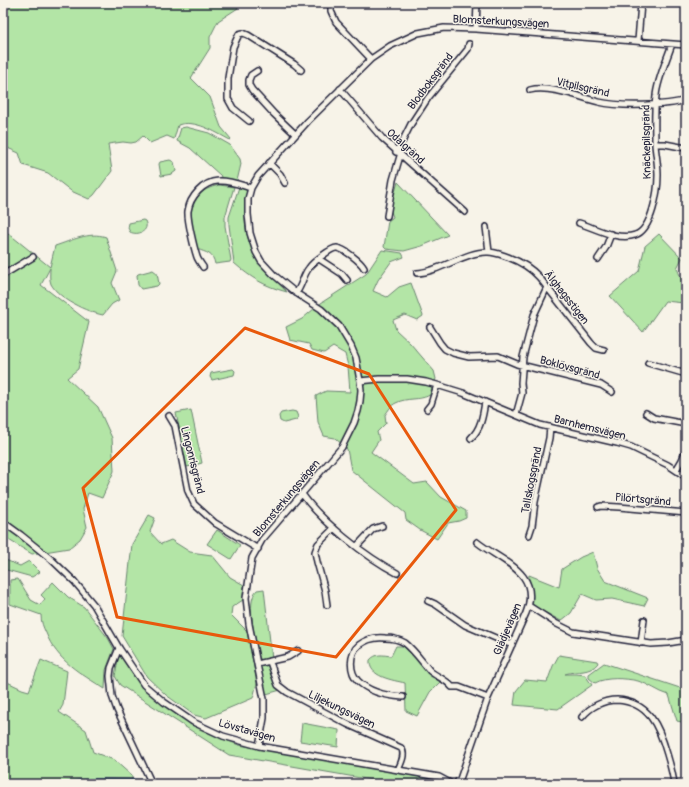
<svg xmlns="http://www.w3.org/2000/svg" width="689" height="787" font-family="Pangolin,sans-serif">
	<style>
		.green { fill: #b3e5a6; stroke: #6a8470 }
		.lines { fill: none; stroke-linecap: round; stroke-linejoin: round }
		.stream { stroke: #5e86a2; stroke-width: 1.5 }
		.street-casing { stroke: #22223b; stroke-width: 8 }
		.street { stroke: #f7f3e8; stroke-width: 5 }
		.marked { fill: none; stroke: #e8590c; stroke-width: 3; stroke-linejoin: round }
		.labels { text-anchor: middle; stroke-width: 3; stroke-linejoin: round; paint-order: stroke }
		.street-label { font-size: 11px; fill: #22223b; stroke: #f7f3e8 }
	</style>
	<rect width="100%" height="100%" fill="#f7f3e8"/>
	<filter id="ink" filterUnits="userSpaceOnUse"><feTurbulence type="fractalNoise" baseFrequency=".025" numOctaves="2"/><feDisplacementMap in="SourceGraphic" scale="8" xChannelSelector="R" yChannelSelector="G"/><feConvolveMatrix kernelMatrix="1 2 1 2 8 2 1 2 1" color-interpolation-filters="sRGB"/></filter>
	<g filter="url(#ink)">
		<path class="green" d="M 3,3 L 234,3 L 238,8 L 218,21 L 210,37 L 210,48 L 191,78 L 210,97 L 221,127 L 231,139 L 230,140 C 215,132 195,119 178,125 L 174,139 L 167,136 L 150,143 L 143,136 L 136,142 L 131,143 L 123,142 L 108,144 L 112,171 L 94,195 L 89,199 L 71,191 L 48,173 L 23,165 L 19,153 L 3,146 Z
			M 186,127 L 209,133 L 230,145 L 240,159 L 241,164 L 237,181 L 220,178 L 221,176 L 190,148 L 177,141 L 181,128 Z
			M 170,160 L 174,162 L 176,171 L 172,174 L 161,176 L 159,164 L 160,162 Z
			M 398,182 L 448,235 L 422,246 L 404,251 L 386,249 L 384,247 L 388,221 L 393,217 L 390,209 Z
			M 219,185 L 234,187 L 225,217 L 225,226 L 231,260 L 230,262 L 215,264 C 213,253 207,253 197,249 C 191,219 181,194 219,185 Z
			M 239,187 L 246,189 L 248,192 C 247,201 245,209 245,217 C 246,252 264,270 287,292 C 264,286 251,278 234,263 L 229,225 L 229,217 Z
			M 143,220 L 145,221 C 150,231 138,236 130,232 L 128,228 L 129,223 Z
			M 3,229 L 50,267 L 55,246 C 71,241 89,231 106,237 L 117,271 L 112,283 L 119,300 L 112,304 L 103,315 C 87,312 59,299 51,284 C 49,279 50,273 50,268 L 41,285 L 89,322 L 78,369 L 67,378 L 98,407 L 112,438 L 114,471 L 102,498 L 88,493 L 83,509 L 87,527 L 80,539 L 69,548 L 32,554 L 7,539 L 3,539 Z
			M 659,234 L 682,258 L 677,268 C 681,279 688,290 684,303 L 665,301 L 643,332 L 610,296 L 639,271 L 645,246 Z
			M 382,250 L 402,253 L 404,257 L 391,262 L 378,280 L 373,291 L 387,297 L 399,287 L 411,283 L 423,316 L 417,320 L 405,315 L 393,320 L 396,330 L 410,343 L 434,371 L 436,379 L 432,387 L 430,395 C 419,401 407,397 396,403 C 391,405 388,411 385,415 L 386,423 L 377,432 L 379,440 L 371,452 L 414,484 L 427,482 L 441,497 L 466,511 L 466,518 L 459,521 L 448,523 L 437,539 L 420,530 L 406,520 L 405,513 L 351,470 L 347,449 L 335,438 L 324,436 L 318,422 L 316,396 L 326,391 L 350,392 L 348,366 L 345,354 L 333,347 L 324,353 L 312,350 L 309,344 L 290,340 L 286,327 L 302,319 L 321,303 L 366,274 Z
			M 153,270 L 157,273 L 159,284 L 157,286 L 141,289 L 138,285 L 137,275 L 138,274 Z
			M 233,369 L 235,371 L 234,375 L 212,380 L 210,377 L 211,373 Z
			M 191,410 L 202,463 L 187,467 L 176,413 Z
			M 292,411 L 296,412 L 298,417 L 296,420 L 284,423 L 280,421 L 279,416 L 281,413 Z
			M 149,515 L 155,518 L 150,532 L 161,544 L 171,540 L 190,552 L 212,555 L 230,577 L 244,585 L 243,600 L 232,607 L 231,615 L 247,631 L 257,683 L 253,698 L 206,718 L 194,715 L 166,695 L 147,677 L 122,636 L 132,544 Z
			M 217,530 L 240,545 L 231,559 L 207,544 Z
			M 593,552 L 597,568 L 605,581 L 648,598 L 644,606 L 612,599 L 596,600 L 582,594 L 571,613 L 561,621 L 532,605 C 533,594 528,585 529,575 L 559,587 L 562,569 L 581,557 Z
			M 3,559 L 20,566 L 29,561 L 40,572 L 32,577 L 3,569 Z
			M 18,579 L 31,600 L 40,605 L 45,599 L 41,595 L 53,582 L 68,597 L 84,607 L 108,638 L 114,649 L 106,670 L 105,689 C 80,673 57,661 46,633 C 43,627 41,622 41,615 L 10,604 L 10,580 Z
			M 264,589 L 272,659 L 262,661 L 259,657 C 256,642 245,601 257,590 Z
			M 396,646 L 403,646 L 431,674 L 441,681 L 430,692 L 417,716 L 406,711 L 405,683 C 393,680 368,677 370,660 C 376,653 383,655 391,656 Z
			M 119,654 C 124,661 129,670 135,677 C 162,710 200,731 239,745 L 437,780 L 446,784 L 395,784 L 229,755 L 120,685 L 115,676 Z
			M 559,655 L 597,661 L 598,663 C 590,674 577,670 565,674 L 576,674 L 585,675 L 592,685 L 558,709 L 514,705 L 516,691 L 525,680 L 547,682 L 553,666 Z
			M 41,660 L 67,671 L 63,705 L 59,712 L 86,730 L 93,752 L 114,760 L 132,776 L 132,784 L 3,784 L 3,680 L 22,689 L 29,691 Z
			M 604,663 L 686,690 L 686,723 L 677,721 L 669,695 C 658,692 649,684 638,681 C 625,678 606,677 595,683 L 589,678 L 589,674 Z
			M 270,664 L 281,690 L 266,694 L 260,668 L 263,665 Z
			M 302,723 L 339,730 L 338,747 L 300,741 Z"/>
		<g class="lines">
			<path class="stream" d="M 155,781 L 201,784
				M 62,784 C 83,776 123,780 146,780"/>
			<g class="street-casing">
				<path id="street" d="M 331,3 L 331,11 L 336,22 L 371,59
					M 476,29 L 477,3
					M 638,41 L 641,3
					M 257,71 L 251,75 L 249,80 L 249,85 L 252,90 L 274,114 L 295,134
					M 340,89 L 382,138 L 465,212
					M 530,90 C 549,85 580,97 599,102 C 619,107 667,106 686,100
					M 249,121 L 233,108 L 228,99 L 228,78 L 233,47 L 239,34 L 243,33 L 248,35 L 294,64 L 301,70
					M 655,144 L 665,144 L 686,148
					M 396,152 L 401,144 L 411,124 L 428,98 L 468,49 L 469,44
					M 269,163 L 280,174 L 285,183
					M 387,216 L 393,180 L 400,156
					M 579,223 C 595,228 618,241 635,235 C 652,230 658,191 658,175 C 658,165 656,155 655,145 C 655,129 654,112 656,96 C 657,81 667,59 672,44
					M 486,227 L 489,252
					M 319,259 L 342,274 L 347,280
					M 598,259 L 606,247 L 611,234
					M 203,267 C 201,264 198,260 197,257 C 194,248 187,219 188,211 C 190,197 203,182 218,181 C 229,180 241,185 251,188
					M 417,273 C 440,272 466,251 488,252 C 495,252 502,255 508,257 C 521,262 530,267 539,277 L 591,343 L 596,348 L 604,350
					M 3,275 L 33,257
					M 296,293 C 302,286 303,275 309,268 C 312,263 332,247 337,248 C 345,249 361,262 364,268
					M 430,327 L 440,343 L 445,349 L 453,353 L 469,357 L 498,356 L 517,364 L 601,385 L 612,392
					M 648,363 L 686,374
					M 360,381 L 379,379 L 407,379 L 426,382 L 437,385 L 463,393 L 540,425 L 617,443 L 631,447 L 668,465 L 686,477
					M 427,409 L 431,404 L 437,385
					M 646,413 L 654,418 L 686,424
					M 516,415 L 522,393 L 521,383 L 523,357 L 534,315 L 547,287
					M 169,416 L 175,426 L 188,491 L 194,504 L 215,523 L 258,549
					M 471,438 C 481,429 483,415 485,402
					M 676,470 L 682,460 L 686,450
					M 302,494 C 322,522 366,557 397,573
					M 598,507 L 601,506 L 619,507 L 686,513
					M 3,522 L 21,535 L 52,560 L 74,581 L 94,605 L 119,648 L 144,685 L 164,702 L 193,722 L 223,736 L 259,746 L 439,777 L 452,784
					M 529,535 L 532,526 L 535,502 L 549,438 L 550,427
					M 357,546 L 373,529 L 382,526
					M 428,601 L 435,604 L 465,625 L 512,645
					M 327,605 L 325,591 L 317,562 L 315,552 L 318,544 L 334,528
					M 529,606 L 557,624 L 573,632 L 651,644 L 668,643 L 686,640
					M 641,643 L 644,620
					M 119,648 L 111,668 L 110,676 L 112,696 L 117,710 L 152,784
					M 270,662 L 278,685 L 287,692 L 347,724 L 401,748 C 406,754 401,763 398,770
					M 257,664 L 288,657 L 298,651
					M 403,697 C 387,696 370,693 358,681 C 349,672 349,653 359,645 C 367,639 376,637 385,638 C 391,638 400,640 405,643 C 414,650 423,663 430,671 C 437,677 446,679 452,687 L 459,687 L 488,698
					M 582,717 C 590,707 603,700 617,700 C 649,702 659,726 667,754 C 670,764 673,774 674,784
					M 259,746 L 264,718 L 264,699 L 249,624 L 246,598 L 252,558 L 262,540 L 342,447 L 354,423 L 358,411 L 360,401 L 361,390 L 360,381 L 356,358 L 351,346 L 339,326 L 321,309 L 296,293 L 274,275 L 261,261 L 256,252 L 250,233 L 248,214 L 248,199 L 251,188 L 258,176 L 308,121 L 371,59 L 390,46 L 418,33 L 444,28 L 476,29 L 686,45
					M 455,784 L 460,779 L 488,698 L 526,613 C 542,572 502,562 477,542"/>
			</g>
			<use href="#street" class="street"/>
		</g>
	</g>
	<path class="marked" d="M 245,328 L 369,374 L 456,510 L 336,657 L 117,617 L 83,488 Z"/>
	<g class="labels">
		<g class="street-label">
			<text transform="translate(501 21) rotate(3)" y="4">Blomsterkungsvägen</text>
			<text transform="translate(430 81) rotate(-53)" y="4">Blodboksgränd</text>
			<text transform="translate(583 87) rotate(13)" y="4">Vitpilsgränd</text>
			<text transform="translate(646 142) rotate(-91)" y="4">Knäckepilsgränd</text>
			<text transform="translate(406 146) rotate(42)" y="4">Odalgränd</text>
			<text transform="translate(567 297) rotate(52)" y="4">Älghagsstigen</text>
			<text transform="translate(570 367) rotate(15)" y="4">Boklövsgränd</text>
			<text transform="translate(590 427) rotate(14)" y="4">Barnhemsvägen</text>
			<text transform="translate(193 460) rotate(76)" y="4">Lingonrisgränd</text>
			<text transform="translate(531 480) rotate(-79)" y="4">Tallskogsgränd</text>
			<text transform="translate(286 498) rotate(-50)" y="4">Blomsterkungsvägen</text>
			<text transform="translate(643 499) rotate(5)" y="4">Pilörtsgränd</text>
			<text transform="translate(507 629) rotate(-67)" y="4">Glädjevägen</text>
			<text transform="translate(342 709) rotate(26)" y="4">Liljekungsvägen</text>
			<text transform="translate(247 730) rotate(16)" y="4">Lövstavägen</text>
		</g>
	</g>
	<rect width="689" height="787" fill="none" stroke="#f7f3e8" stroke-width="16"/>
	<rect x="8" y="8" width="673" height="771" fill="none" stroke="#22223b" stroke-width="1.5" filter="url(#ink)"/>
</svg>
